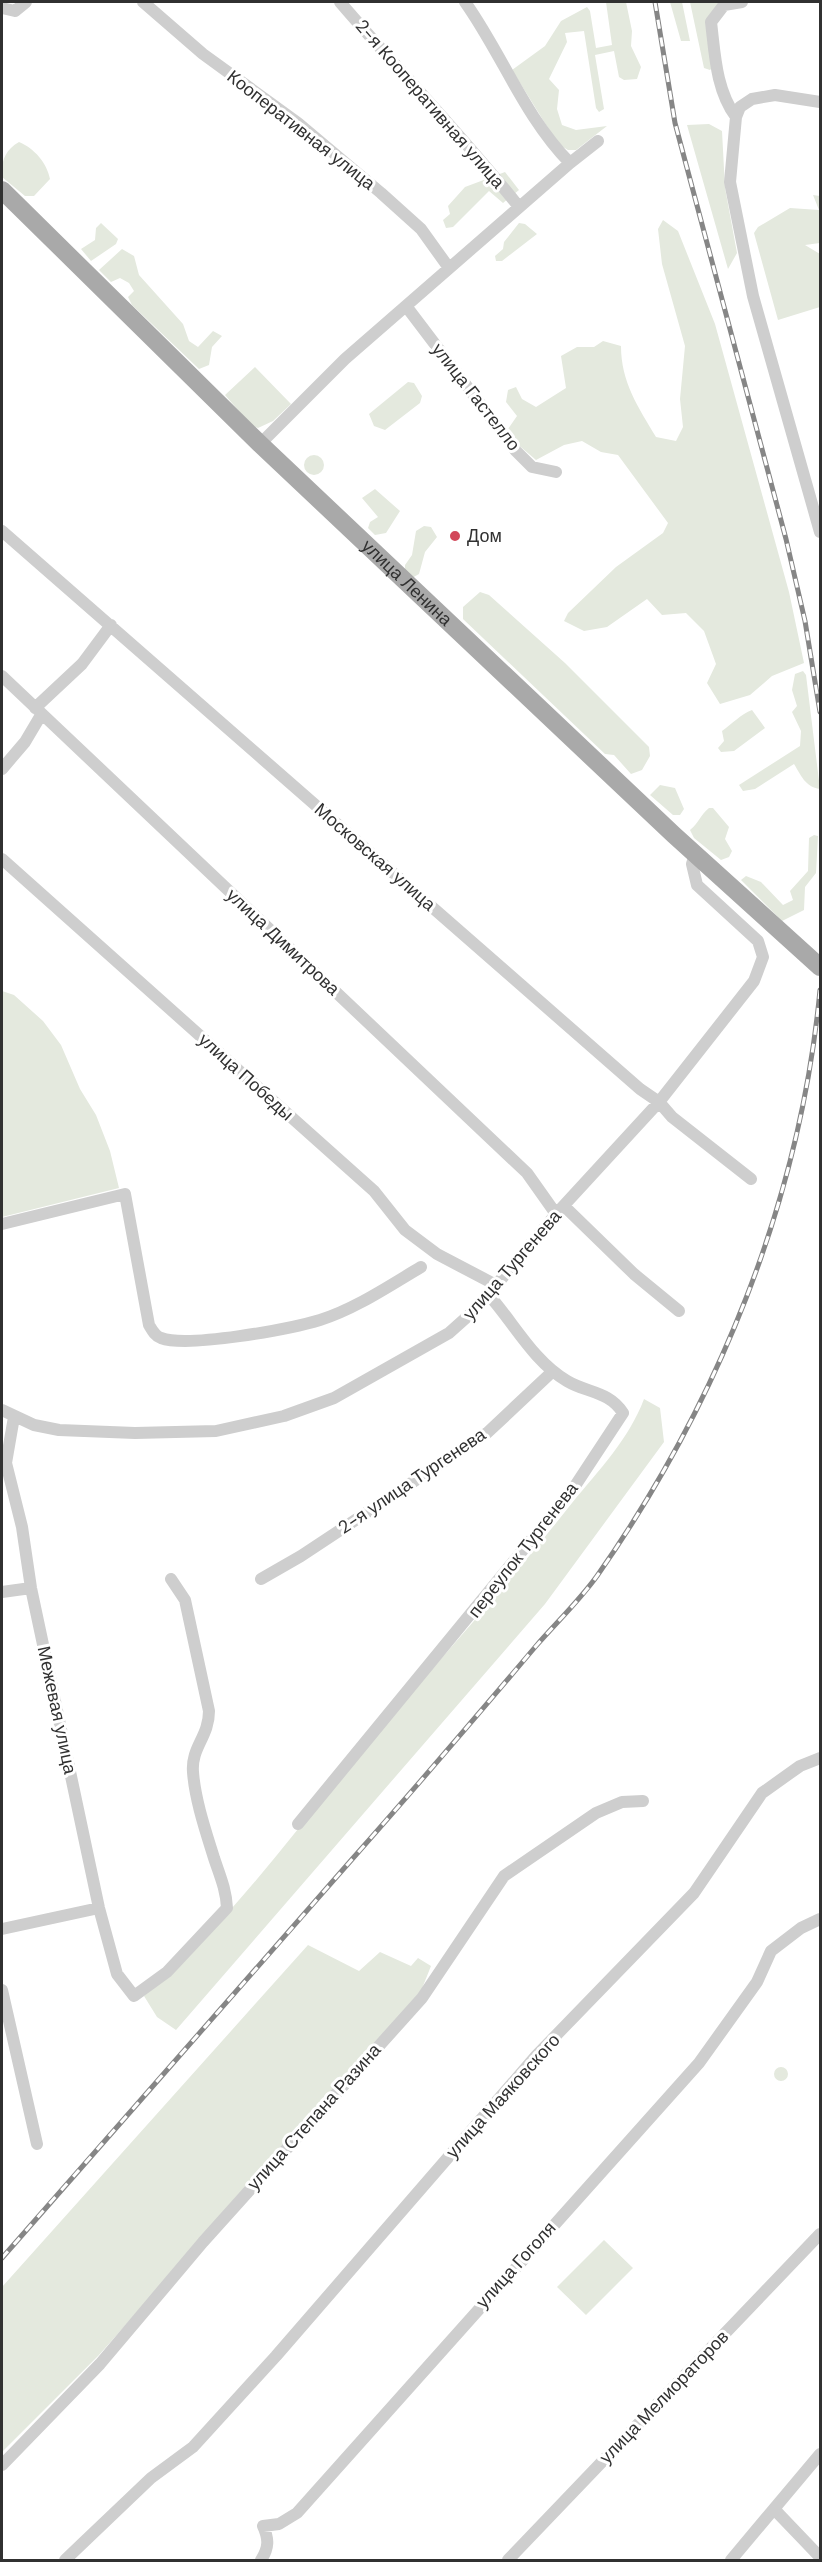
<svg xmlns="http://www.w3.org/2000/svg" width="822" height="2562" font-family="'DM Sans',sans-serif">
	<style>
		.green { fill: #e4e9de }
		.lines { fill: none; stroke-linecap: round; stroke-linejoin: round }
		.minor { stroke: #cecece; stroke-width: 12 }
		.primary { stroke: #a9a9a9; stroke-width: 18 }
		.rail-casing { stroke: #868686; stroke-width: 5 }
		.rail { stroke: #fff; stroke-width: 3; stroke-dasharray: 9; stroke-linecap: butt }
		.poi-dot { fill: #d2485a; stroke: #fff; stroke-width: 2 }
		.labels { text-anchor: middle; stroke-width: 6; stroke-linejoin: round; paint-order: stroke }
		.street-label { font-size: 18px; fill: #313131; stroke: #fff }
		.poi-label { font-size: 18px; fill: #313131; stroke: #fff; text-anchor: start }
	</style>
	<rect width="100%" height="100%" fill="#fff"/>
	<path class="green" d="M 606,2 L 626,2 L 632,31 L 631,46 L 641,67 L 637,79 L 624,80 L 619,77 L 614,51 L 595,55 L 604,109 L 599,112 L 596,108 L 584,31 L 565,33 L 567,42 L 549,79 L 559,90 L 557,109 L 562,125 L 576,130 L 607,126 L 576,150 L 568,150 L 558,144 L 512,70 L 545,46 L 561,21 L 587,7 L 590,11 L 596,48 L 612,45 Z
		M 670,2 L 682,2 L 690,41 L 681,41 Z
		M 690,2 L 728,2 L 709,21 L 714,66 L 710,70 L 704,68 Z
		M 709,124 L 722,131 L 725,188 L 737,253 L 728,269 L 687,125 Z
		M 19,142 C 34,148 47,163 50,179 L 34,196 L 25,196 L 2,177 C 1,161 5,150 19,142 Z
		M 505,172 L 519,190 L 503,203 L 489,191 L 453,227 L 446,228 L 443,220 L 450,214 L 448,206 L 465,187 Z
		M 813,195 L 820,196 L 820,243 L 805,245 L 820,254 L 820,307 L 778,320 L 754,233 L 758,227 L 790,208 L 819,210 Z
		M 663,220 L 678,231 L 715,324 L 789,592 L 804,663 L 772,676 L 750,695 L 720,704 L 707,683 L 716,664 L 704,631 L 686,613 L 662,615 L 647,599 L 607,627 L 584,631 L 564,621 L 568,613 L 616,567 L 663,533 L 668,523 L 618,455 L 601,452 L 582,441 L 564,445 L 536,460 L 515,442 L 508,429 L 517,416 L 506,402 L 508,390 L 516,387 L 522,399 L 536,407 L 566,388 L 561,356 L 577,347 L 594,347 L 603,341 L 621,346 C 621,382 638,407 656,437 L 676,441 L 683,427 L 680,399 L 685,346 L 662,264 L 658,229 Z
		M 101,223 L 118,239 L 116,244 L 91,261 L 81,249 L 95,240 L 96,228 Z
		M 519,223 L 525,224 L 537,234 L 502,261 L 496,261 L 495,256 L 503,249 L 504,242 Z
		M 122,249 L 134,256 L 139,275 L 183,324 L 189,341 L 198,347 L 213,331 L 222,336 L 212,347 L 209,365 L 199,369 L 132,305 L 128,297 L 134,291 L 129,283 L 120,278 L 111,282 L 99,270 Z
		M 255,367 L 291,404 L 273,421 L 258,428 L 251,425 L 225,395 Z
		M 408,382 L 414,383 L 422,396 L 420,403 L 385,430 L 374,426 L 369,414 Z
		M304 465a10 10 0 1 1 20 0a10 10 0 1 1-20 0Z
		M 375,489 L 400,511 L 386,533 L 375,535 L 368,528 L 370,522 L 378,517 L 362,498 Z
		M 424,526 L 431,527 L 437,537 L 425,552 L 419,574 L 412,578 L 405,572 L 405,565 L 412,555 L 416,531 Z
		M 480,592 L 489,595 L 565,663 L 649,747 L 650,756 L 642,770 L 631,774 L 614,755 L 605,754 L 463,619 L 463,607 Z
		M 803,671 L 806,675 L 820,789 C 805,787 801,775 794,764 L 755,789 L 743,791 L 739,785 L 800,746 L 801,731 L 792,712 L 797,706 L 792,690 L 795,674 Z
		M 752,710 L 765,728 L 734,751 L 721,752 L 718,748 L 724,741 L 722,731 C 732,724 741,714 752,710 Z
		M 660,785 L 675,788 L 684,809 L 680,815 L 673,815 L 650,795 Z
		M 709,808 L 713,808 L 729,827 L 725,839 L 732,851 L 729,857 L 721,860 L 694,838 L 690,830 C 699,823 700,815 709,808 Z
		M 814,835 L 818,836 L 816,873 L 805,887 L 804,910 L 782,921 L 741,880 L 746,876 L 761,882 L 783,905 L 793,900 L 790,891 L 808,871 L 809,838 Z
		M 2,991 L 14,995 L 43,1021 L 61,1045 L 80,1089 L 96,1115 L 110,1151 L 119,1188 L 2,1217 Z
		M 644,1399 L 660,1408 L 664,1442 L 545,1604 L 176,2030 L 157,2017 L 144,1996 C 236,1917 305,1816 384,1724 C 448,1651 512,1579 572,1503 C 599,1470 629,1439 644,1399 Z
		M 308,1945 L 359,1971 L 380,1952 L 411,1966 L 418,1958 L 431,1966 L 421,1991 L 99,2355 L 2,2452 L 2,2287 Z
		M774 2074a7 7 0 1 1 14 0a7 7 0 1 1-14 0Z
		M 604,2240 L 633,2268 L 586,2315 L 557,2287 Z"/>
	<g class="lines">
		<path class="minor" d="M 143,2 L 203,54 L 298,123 L 381,193 L 421,229 L 449,268
			M 340,2 C 399,71 463,136 519,207
			M 465,2 C 502,54 524,116 570,163
			M 2,8 L 15,11 L 26,2
			M 820,102 L 775,95 L 752,99 L 740,107 L 736,117 L 730,182 L 753,296 L 820,532
			M 736,117 C 716,90 715,55 711,22 L 724,5 L 742,2
			M 406,306 L 516,451 L 532,467 L 556,472
			M 260,444 L 345,359 L 570,163 L 598,141
			M 2,531 L 640,1089 L 659,1102 L 672,1117 L 751,1179
			M 2,676 L 527,1173 L 556,1214
			M 35,708 L 82,664 L 111,625
			M 2,769 L 25,742 L 41,715
			M 2,859 L 374,1191 L 405,1230 L 437,1254 L 496,1285
			M 564,1206 L 634,1274 L 679,1311
			M 2,1224 L 125,1194 L 149,1325 C 152,1330 155,1336 161,1338 C 188,1348 290,1329 320,1320 C 355,1309 389,1286 421,1267
			M 2,1410 L 34,1425 L 59,1430 L 135,1433 L 216,1431 L 284,1416 L 334,1398 L 449,1333 L 477,1308 L 556,1214 L 659,1102 L 754,981 L 763,957 L 758,941 L 697,885 L 692,864 L 695,855
			M 14,1417 L 6,1463 L 22,1527 L 31,1588 L 99,1908 L 117,1974 L 134,1996 L 167,1972 L 227,1908 C 226,1889 220,1876 214,1858 C 206,1832 195,1800 193,1772 C 191,1747 209,1737 209,1711 L 185,1600 L 171,1579
			M 261,1579 L 301,1556 L 487,1433 L 553,1371
			M 2,1592 L 31,1588
			M 298,1824 L 573,1489 L 623,1413 C 609,1391 587,1393 567,1381 C 533,1361 514,1323 488,1294
			M 2,1929 L 99,1908
			M 2,1990 L 37,2144
			M 2,2465 L 100,2364 L 203,2242 L 422,1998 L 504,1876 L 596,1813 L 622,1802 L 643,1801
			M 774,2509 L 820,2557
			M 65,2560 L 151,2478 L 193,2447 L 276,2356 L 536,2056 L 694,1893 L 762,1793 L 800,1766 L 820,1758
			M 261,2560 C 269,2548 269,2539 263,2526 L 279,2524 L 297,2513 L 699,2063 L 757,1982 L 771,1951 L 801,1928 L 820,1919
			M 508,2560 L 820,2234
			M 731,2560 L 820,2454"/>
		<path class="primary" id="s1" d="M 2,190 L 260,444 L 674,835 L 820,967"/>
		<g class="rail-casing">
			<path id="rail" d="M 655,2 L 675,123 L 786,539 L 805,621 L 820,712
				M 2,2258 C 119,2124 237,1991 354,1857 C 416,1787 476,1717 536,1646 C 556,1623 579,1601 597,1576 C 718,1403 800,1201 820,990"/>
		</g>
		<use href="#rail" class="rail"/>
	</g>
	<circle class="poi-dot" cx="455" cy="536" r="6"/>
	<g class="labels">
		<g class="street-label">
			<text transform="translate(430 104) rotate(49)" y="6">2-я Кооперативная улица</text>
			<text transform="translate(301 130) rotate(38)" y="6">Кооперативная улица</text>
			<text transform="translate(476 397) rotate(52)" y="6">улица Гастелло</text>
			<text dy="6" stroke="none"><textPath href="#s1" startOffset="564">улица Ленина</textPath></text>
			<text transform="translate(375 857) rotate(41)" y="6">Московская улица</text>
			<text transform="translate(283 942) rotate(43)" y="6">улица Димитрова</text>
			<text transform="translate(246 1077) rotate(42)" y="6">улица Победы</text>
			<text transform="translate(512 1265) rotate(-49)" y="6">улица Тургенева</text>
			<text transform="translate(412 1481) rotate(-34)" y="6">2-я улица Тургенева</text>
			<text transform="translate(523 1550) rotate(-52)" y="6">переулок Тургенева</text>
			<text transform="translate(57 1710) rotate(78)" y="6">Межевая улица</text>
			<text transform="translate(503 2096) rotate(-48)" y="6">улица Маяковского</text>
			<text transform="translate(314 2117) rotate(-48)" y="6">улица Степана Разина</text>
			<text transform="translate(516 2265) rotate(-48)" y="6">улица Гоголя</text>
			<text transform="translate(664 2397) rotate(-46)" y="6">улица Мелиораторов</text>
		</g>
		<g class="poi-label">
			<text x="467" y="542">Дом</text>
		</g>
	</g>
	<rect width="822" height="2562" fill="none" stroke="#313131" stroke-width="6"/>
</svg>
